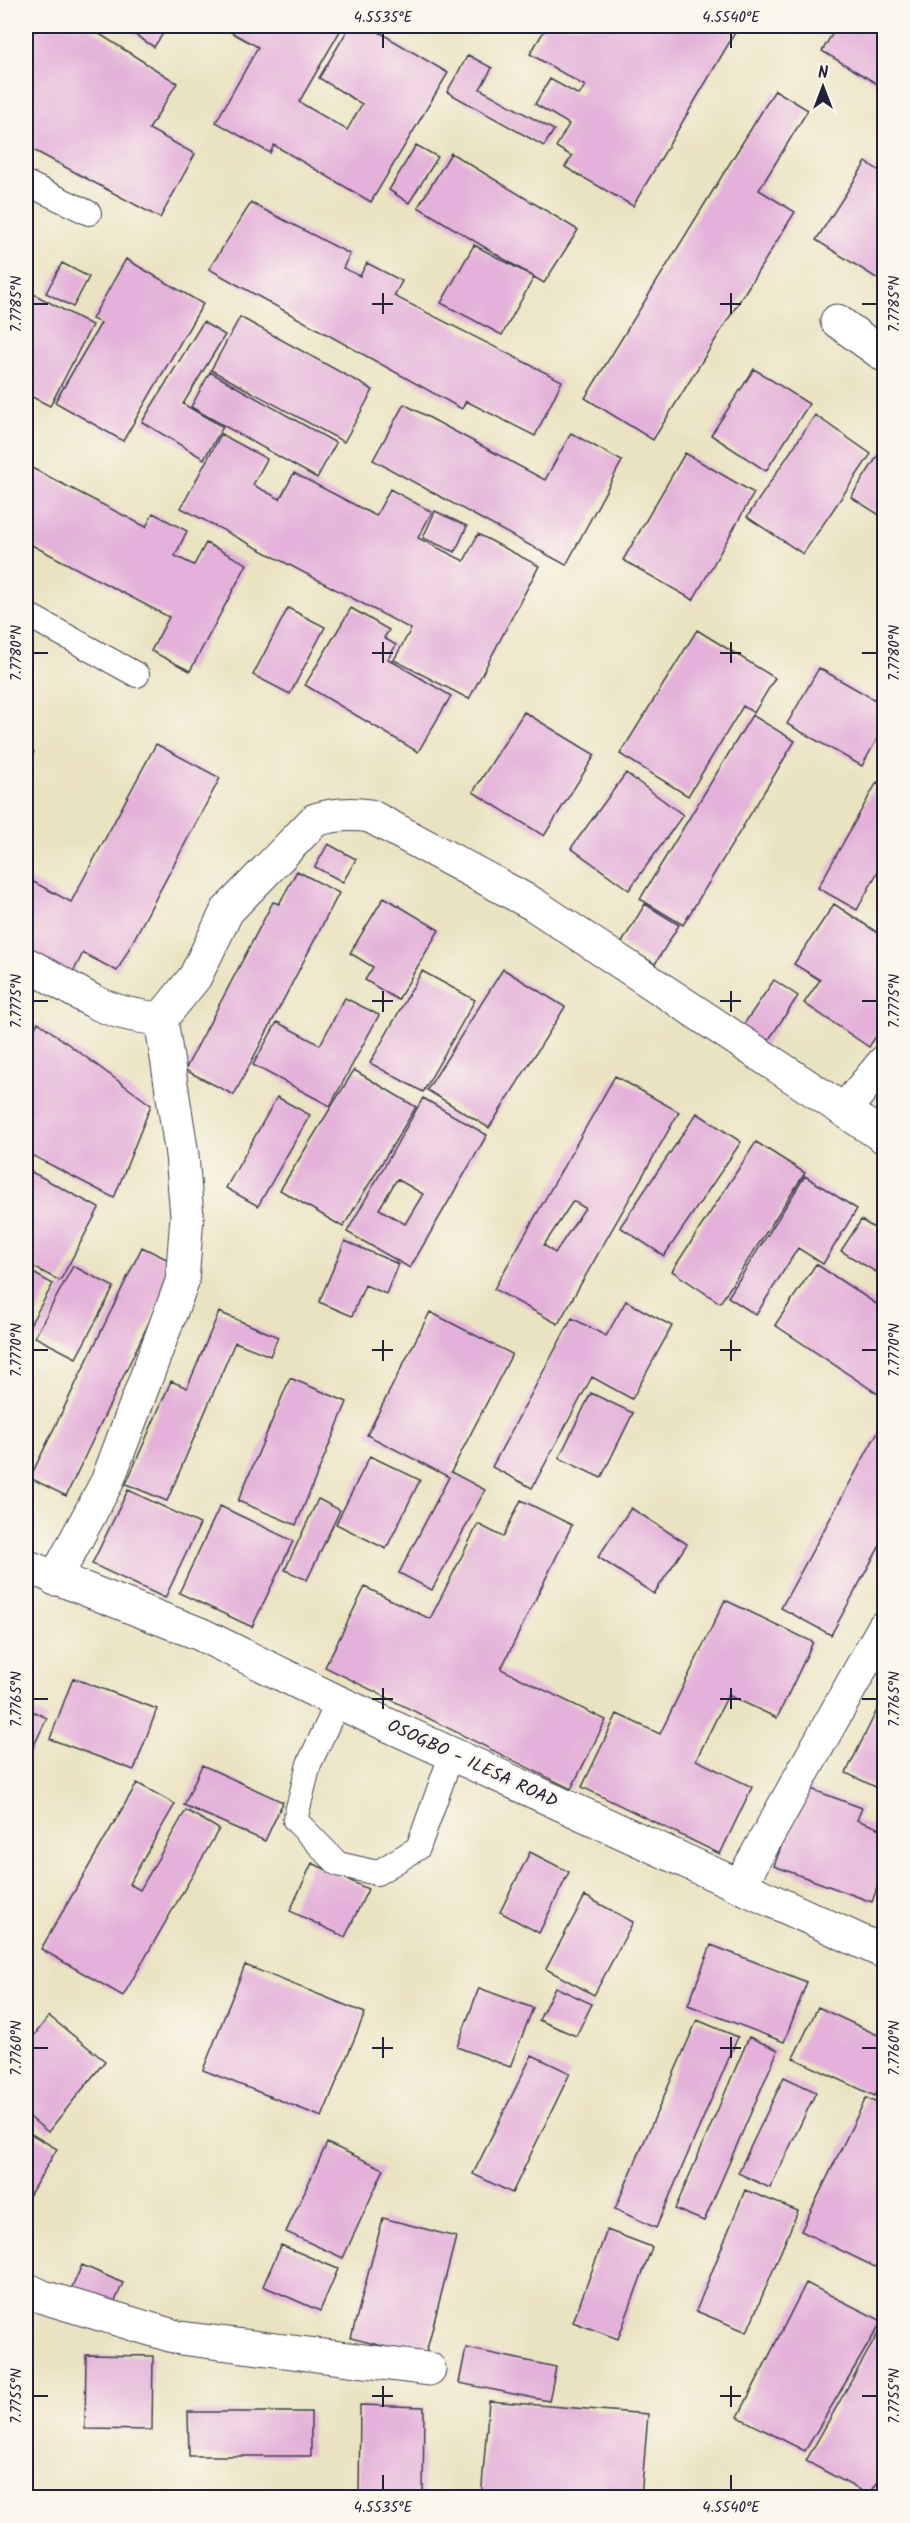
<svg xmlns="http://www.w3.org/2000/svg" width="910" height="2523" font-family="Kalam,sans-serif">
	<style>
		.building { fill: #e3b1d9; fill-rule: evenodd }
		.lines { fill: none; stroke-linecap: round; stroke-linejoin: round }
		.service-casing { stroke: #403f4f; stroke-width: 26 }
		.minor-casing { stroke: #403f4f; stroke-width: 35 }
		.primary-casing { stroke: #403f4f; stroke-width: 35 }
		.service { stroke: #fff; stroke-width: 24 }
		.minor { stroke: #fff; stroke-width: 33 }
		.primary { stroke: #fff; stroke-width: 33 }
		.ticks { fill: none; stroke: #22223b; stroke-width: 2 }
		.labels { text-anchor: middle; stroke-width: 5; stroke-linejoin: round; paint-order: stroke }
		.street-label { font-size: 18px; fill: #22223b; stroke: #fbf7ec }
		.neatline { fill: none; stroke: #22223b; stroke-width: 2 }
		.ticks-label { font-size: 15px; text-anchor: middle; fill: #22223b }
	</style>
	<rect width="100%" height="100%" fill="#fbf7ec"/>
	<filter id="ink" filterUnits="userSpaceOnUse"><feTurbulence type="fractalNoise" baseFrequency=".0167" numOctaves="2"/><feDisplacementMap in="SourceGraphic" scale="12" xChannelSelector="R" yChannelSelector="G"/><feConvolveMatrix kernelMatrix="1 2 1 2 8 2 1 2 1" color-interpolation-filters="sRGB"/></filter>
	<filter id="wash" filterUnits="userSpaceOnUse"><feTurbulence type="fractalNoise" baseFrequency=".008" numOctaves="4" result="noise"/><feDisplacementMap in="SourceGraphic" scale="24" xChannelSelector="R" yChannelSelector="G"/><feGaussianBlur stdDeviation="1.35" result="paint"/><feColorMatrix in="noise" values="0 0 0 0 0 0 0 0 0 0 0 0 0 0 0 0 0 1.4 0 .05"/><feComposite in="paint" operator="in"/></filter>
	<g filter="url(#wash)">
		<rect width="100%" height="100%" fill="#eae3c2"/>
		<g id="blocks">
			<path class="building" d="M 26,26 L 87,26 L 177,83 L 149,129 L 195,154 L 160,218 L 26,146 Z
				M 121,26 L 168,26 L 154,47 Z
				M 220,26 L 343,26 L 299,102 L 347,130 L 362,104 L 319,78 L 350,26 L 369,26 L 448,73 L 371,202 L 274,145 L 270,153 L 216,122 L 258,47 Z
				M 534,26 L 739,26 L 633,206 L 565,167 L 572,156 L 556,147 L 569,124 L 535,104 L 550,79 L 579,95 L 585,86 L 530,54 L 544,31 Z
				M 837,26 L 884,26 L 884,88 L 822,51 Z
				M 468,55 L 492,68 L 480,89 L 554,130 L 544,146 L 447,92 Z
				M 775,90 L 808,110 L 759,190 L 795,212 L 653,440 L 585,398 Z
				M 416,145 L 438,157 L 409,203 L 389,190 Z
				M 451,153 L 578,230 L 544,283 L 418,207 Z
				M 866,162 L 884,174 L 884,270 L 878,279 L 816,240 Z
				M 251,203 L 350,254 L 343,268 L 360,276 L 367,263 L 402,281 L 394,296 L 562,381 L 535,436 L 466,401 L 462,409 L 209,269 Z
				M 474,245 L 534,277 L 502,335 L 441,303 Z
				M 126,259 L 203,304 L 123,441 L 55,402 L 101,323 L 92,319 Z
				M 62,263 L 89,277 L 73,307 L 46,293 Z
				M 26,290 L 92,325 L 50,406 L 26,394 Z
				M 240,317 L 373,390 L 344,442 L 211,370 Z
				M 203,322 L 225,335 L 183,404 L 223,427 L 204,459 L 142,422 Z
				M 754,369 L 809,404 L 766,471 L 711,435 Z
				M 210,372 L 336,443 L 317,478 L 191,407 Z
				M 404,404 L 545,480 L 571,433 L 622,461 L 566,565 L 373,460 Z
				M 815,415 L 871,454 L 803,554 L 747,517 Z
				M 221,434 L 267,459 L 253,485 L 280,499 L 294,473 L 376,516 L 390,489 L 432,512 L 418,538 L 464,561 L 478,534 L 539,566 L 469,699 L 394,660 L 411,629 L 181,508 Z
				M 884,446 L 884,518 L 851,497 Z
				M 685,453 L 754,493 L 693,600 L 623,560 Z
				M 26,465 L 146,527 L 153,513 L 187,531 L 175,556 L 194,565 L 206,543 L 247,564 L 190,671 L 151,651 L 169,617 L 26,542 Z
				M 435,511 L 467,526 L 455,552 L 423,538 Z
				M 288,608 L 325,627 L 290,694 L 253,675 Z
				M 351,608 L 389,630 L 384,638 L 396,645 L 388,659 L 451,696 L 418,752 L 305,685 Z
				M 697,630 L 775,678 L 754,713 L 743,706 L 688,796 L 620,754 Z
				M 819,668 L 884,705 L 884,726 L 862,766 L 787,724 Z
				M 524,712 L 595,755 L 544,836 L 473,792 Z
				M 752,715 L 795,741 L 683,925 L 640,899 Z
				M 156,744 L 220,778 L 117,971 L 83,953 L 69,980 L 26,956 L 26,878 L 71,902 Z
				M 26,747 L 34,752 L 26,767 Z
				M 626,773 L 683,815 L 629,890 L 571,848 Z
				M 877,782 L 884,786 L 884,860 L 857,910 L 818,888 Z
				M 328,844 L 356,859 L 343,882 L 315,867 Z
				M 297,871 L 339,893 L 234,1095 L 185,1070 L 273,902 L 279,904 Z
				M 384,897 L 439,930 L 398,1000 L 365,980 L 373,967 L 350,953 Z
				M 645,904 L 679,925 L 655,964 L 621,944 Z
				M 834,904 L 884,937 L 884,1024 L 869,1047 L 804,1003 L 820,980 L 794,964 Z
				M 503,969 L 565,1007 L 489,1128 L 427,1090 Z
				M 422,971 L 475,1000 L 423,1092 L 370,1063 Z
				M 774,980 L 798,996 L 764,1047 L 740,1030 Z
				M 345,998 L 379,1015 L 330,1106 L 253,1065 L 277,1022 L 320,1045 Z
				M 38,1022 L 151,1105 L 114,1198 L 26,1152 L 26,1046 Z
				M 354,1070 L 416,1107 L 343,1227 L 280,1190 Z
				M 615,1076 L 679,1112 L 558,1324 L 494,1289 ZM 573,1201 L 585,1208 L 555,1253 L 544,1245 Z
				M 277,1097 L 310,1115 L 258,1206 L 226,1188 Z
				M 423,1098 L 487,1135 L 410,1268 L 347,1232 ZM 397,1179 L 423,1194 L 405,1224 L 379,1209 Z
				M 697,1113 L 741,1142 L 664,1256 L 620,1227 Z
				M 756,1142 L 805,1173 L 720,1303 L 672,1271 Z
				M 26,1169 L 99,1208 L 60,1281 L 26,1263 Z
				M 805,1176 L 857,1209 L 823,1264 L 798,1248 L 756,1315 L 728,1297 Z
				M 861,1220 L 884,1234 L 884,1259 L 876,1272 L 841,1251 Z
				M 345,1241 L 398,1264 L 386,1294 L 365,1285 L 352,1316 L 319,1302 Z
				M 142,1247 L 177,1264 L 66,1496 L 30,1478 Z
				M 816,1264 L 884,1309 L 884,1398 L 775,1325 Z
				M 73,1266 L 114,1287 L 76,1358 L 35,1337 Z
				M 26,1269 L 53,1284 L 28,1328 L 26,1326 Z
				M 626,1301 L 672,1326 L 632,1399 L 592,1377 L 532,1488 L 492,1467 L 572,1318 L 606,1336 Z
				M 219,1312 L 278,1337 L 270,1356 L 235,1342 L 167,1501 L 126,1484 L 171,1381 L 187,1388 Z
				M 430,1312 L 512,1354 L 451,1472 L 485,1490 L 432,1590 L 399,1573 L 449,1477 L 367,1435 Z
				M 290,1378 L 347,1402 L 296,1525 L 238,1501 Z
				M 591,1393 L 633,1413 L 601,1478 L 559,1458 Z
				M 881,1426 L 884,1428 L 884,1538 L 831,1635 L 781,1608 Z
				M 370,1456 L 420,1480 L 386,1549 L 336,1524 Z
				M 128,1490 L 200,1524 L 165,1598 L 92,1564 Z
				M 318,1499 L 340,1510 L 307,1580 L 285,1570 Z
				M 521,1500 L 572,1525 L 501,1669 L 606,1720 L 571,1789 L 325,1667 L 365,1587 L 430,1619 L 478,1524 L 503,1537 Z
				M 220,1506 L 293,1541 L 252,1627 L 179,1593 Z
				M 631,1508 L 687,1544 L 654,1594 L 598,1557 Z
				M 725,1600 L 813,1642 L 777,1718 L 728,1695 L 696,1760 L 752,1787 L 720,1854 L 582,1787 L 617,1714 L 660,1734 Z
				M 73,1678 L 157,1709 L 134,1770 L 50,1739 Z
				M 884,1696 L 884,1791 L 846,1773 Z
				M 26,1708 L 47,1718 L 26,1762 Z
				M 202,1765 L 283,1802 L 265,1841 L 184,1805 Z
				M 137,1783 L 175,1804 L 129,1884 L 140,1890 L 186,1810 L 219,1829 L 123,1996 L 41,1949 Z
				M 803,1786 L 862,1808 L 857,1820 L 884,1830 L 884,1868 L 872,1902 L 774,1866 Z
				M 530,1852 L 569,1872 L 539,1933 L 500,1912 Z
				M 312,1863 L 368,1889 L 345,1937 L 290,1911 Z
				M 585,1896 L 633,1922 L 594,1995 L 546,1969 Z
				M 711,1945 L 807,1982 L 784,2042 L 688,2005 Z
				M 245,1965 L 365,2013 L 322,2117 L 203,2070 Z
				M 555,1987 L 592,2004 L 576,2036 L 539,2020 Z
				M 479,1988 L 533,2008 L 510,2067 L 457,2047 Z
				M 818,2007 L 884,2038 L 884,2078 L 875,2096 L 793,2058 Z
				M 49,2016 L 105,2061 L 48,2132 L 26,2114 L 26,2046 Z
				M 697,2020 L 738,2037 L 656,2228 L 615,2209 Z
				M 749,2037 L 778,2050 L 704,2221 L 675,2209 Z
				M 532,2055 L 570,2073 L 512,2193 L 473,2174 Z
				M 784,2077 L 816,2092 L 770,2188 L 738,2173 Z
				M 866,2098 L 884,2106 L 884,2247 L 875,2267 L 801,2231 Z
				M 26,2131 L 57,2149 L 26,2201 Z
				M 327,2143 L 384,2169 L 343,2258 L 286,2232 Z
				M 745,2190 L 798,2211 L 747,2332 L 696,2311 Z
				M 383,2218 L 456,2237 L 425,2357 L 351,2338 Z
				M 607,2230 L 652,2247 L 618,2339 L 573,2322 Z
				M 281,2245 L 338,2269 L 320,2311 L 263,2286 Z
				M 82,2265 L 123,2283 L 112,2308 L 71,2290 Z
				M 806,2283 L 882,2321 L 805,2451 L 738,2417 Z
				M 884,2323 L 884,2473 L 869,2495 L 806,2461 Z
				M 466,2348 L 556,2367 L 549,2401 L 459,2383 Z
				M 86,2355 L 153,2356 L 152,2430 L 85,2429 Z
				M 489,2401 L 648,2414 L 641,2498 L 481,2498 Z
				M 360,2405 L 424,2407 L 423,2498 L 359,2498 Z
				M 188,2412 L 311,2412 L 311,2456 L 189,2456 Z
				M 884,2480 L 884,2498 L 871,2498 Z"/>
		</g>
	</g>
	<g filter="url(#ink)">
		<use href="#blocks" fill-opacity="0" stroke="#403f4f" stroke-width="1.5"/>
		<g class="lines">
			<g class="service-casing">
				<path id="service" d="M 26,183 L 89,213
					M 26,614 L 137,675
					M 338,1702 L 309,1764 L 295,1820 L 338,1864 L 377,1873 L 418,1848 L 452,1753"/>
			</g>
			<g class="minor-casing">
				<path id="minor" d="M 837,321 L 884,355
					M 26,964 C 50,975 72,991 97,1003 C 117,1013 139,1017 161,1019
					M 845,1109 L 884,1062
					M 55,1579 L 107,1482 L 182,1282 L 187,1216 L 182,1155 L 161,1019 L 195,977 L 227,911 L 315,820 C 334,814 350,813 370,816 L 533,904 L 884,1137
					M 740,1885 L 884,1627
					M 26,2289 L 43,2297 L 180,2338 L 429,2369"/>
			</g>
			<g class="primary-casing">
				<path id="primary" d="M 26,1566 L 200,1634 L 338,1702 L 884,1952"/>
			</g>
			<use href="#service" class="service"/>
			<use href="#minor" class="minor"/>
			<use href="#primary" class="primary"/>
		</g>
	</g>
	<path class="ticks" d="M 383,33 L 383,48M 731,33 L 731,48M 383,293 L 383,314M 731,293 L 731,314M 33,304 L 48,304M 372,304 L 393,304M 720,304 L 741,304M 862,304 L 877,304M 383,642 L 383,663M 731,642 L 731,663M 33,653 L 48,653M 372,653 L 393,653M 720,653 L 741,653M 862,653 L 877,653M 383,991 L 383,1012M 731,991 L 731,1012M 33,1001 L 48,1001M 372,1001 L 393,1001M 720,1001 L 741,1001M 862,1001 L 877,1001M 383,1340 L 383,1361M 731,1340 L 731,1361M 33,1350 L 48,1350M 372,1350 L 393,1350M 720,1350 L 741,1350M 862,1350 L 877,1350M 383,1688 L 383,1709M 731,1688 L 731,1709M 33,1699 L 48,1699M 372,1699 L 393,1699M 720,1699 L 741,1699M 862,1699 L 877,1699M 383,2037 L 383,2058M 731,2037 L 731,2058M 33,2048 L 48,2048M 372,2048 L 393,2048M 720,2048 L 741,2048M 862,2048 L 877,2048M 383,2386 L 383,2407M 731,2386 L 731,2407M 33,2396 L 48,2396M 372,2396 L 393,2396M 720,2396 L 741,2396M 862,2396 L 877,2396M 383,2475 L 383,2490M 731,2475 L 731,2490"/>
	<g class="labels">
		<g class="street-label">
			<text transform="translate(473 1763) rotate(25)" y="6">OSOGBO - ILESA ROAD</text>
		</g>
	</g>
	<rect width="910" height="2523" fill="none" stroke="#fbf7ec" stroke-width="66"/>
	<g transform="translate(823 87)" stroke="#fbf7ec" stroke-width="4.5" paint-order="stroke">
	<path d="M0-4.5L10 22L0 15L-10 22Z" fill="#22223b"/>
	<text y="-9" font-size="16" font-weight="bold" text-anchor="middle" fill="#22223b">N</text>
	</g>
	<rect x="33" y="33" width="844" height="2457" class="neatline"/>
	<g class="ticks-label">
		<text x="383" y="22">4.5535°E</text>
		<text x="731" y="22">4.5540°E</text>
		<text transform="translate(16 304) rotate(-90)" y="5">7.7785°N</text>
		<text transform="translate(894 304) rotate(-90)" y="5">7.7785°N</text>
		<text transform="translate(16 653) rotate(-90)" y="5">7.7780°N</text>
		<text transform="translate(894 653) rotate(-90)" y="5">7.7780°N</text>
		<text transform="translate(16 1001) rotate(-90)" y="5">7.7775°N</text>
		<text transform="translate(894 1001) rotate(-90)" y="5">7.7775°N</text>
		<text transform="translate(16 1350) rotate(-90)" y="5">7.7770°N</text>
		<text transform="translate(894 1350) rotate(-90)" y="5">7.7770°N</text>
		<text transform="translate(16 1699) rotate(-90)" y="5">7.7765°N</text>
		<text transform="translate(894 1699) rotate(-90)" y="5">7.7765°N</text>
		<text transform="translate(16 2048) rotate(-90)" y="5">7.7760°N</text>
		<text transform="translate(894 2048) rotate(-90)" y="5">7.7760°N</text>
		<text transform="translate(16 2396) rotate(-90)" y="5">7.7755°N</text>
		<text transform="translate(894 2396) rotate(-90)" y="5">7.7755°N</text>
		<text x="383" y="2512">4.5535°E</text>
		<text x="731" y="2512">4.5540°E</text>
	</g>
</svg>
